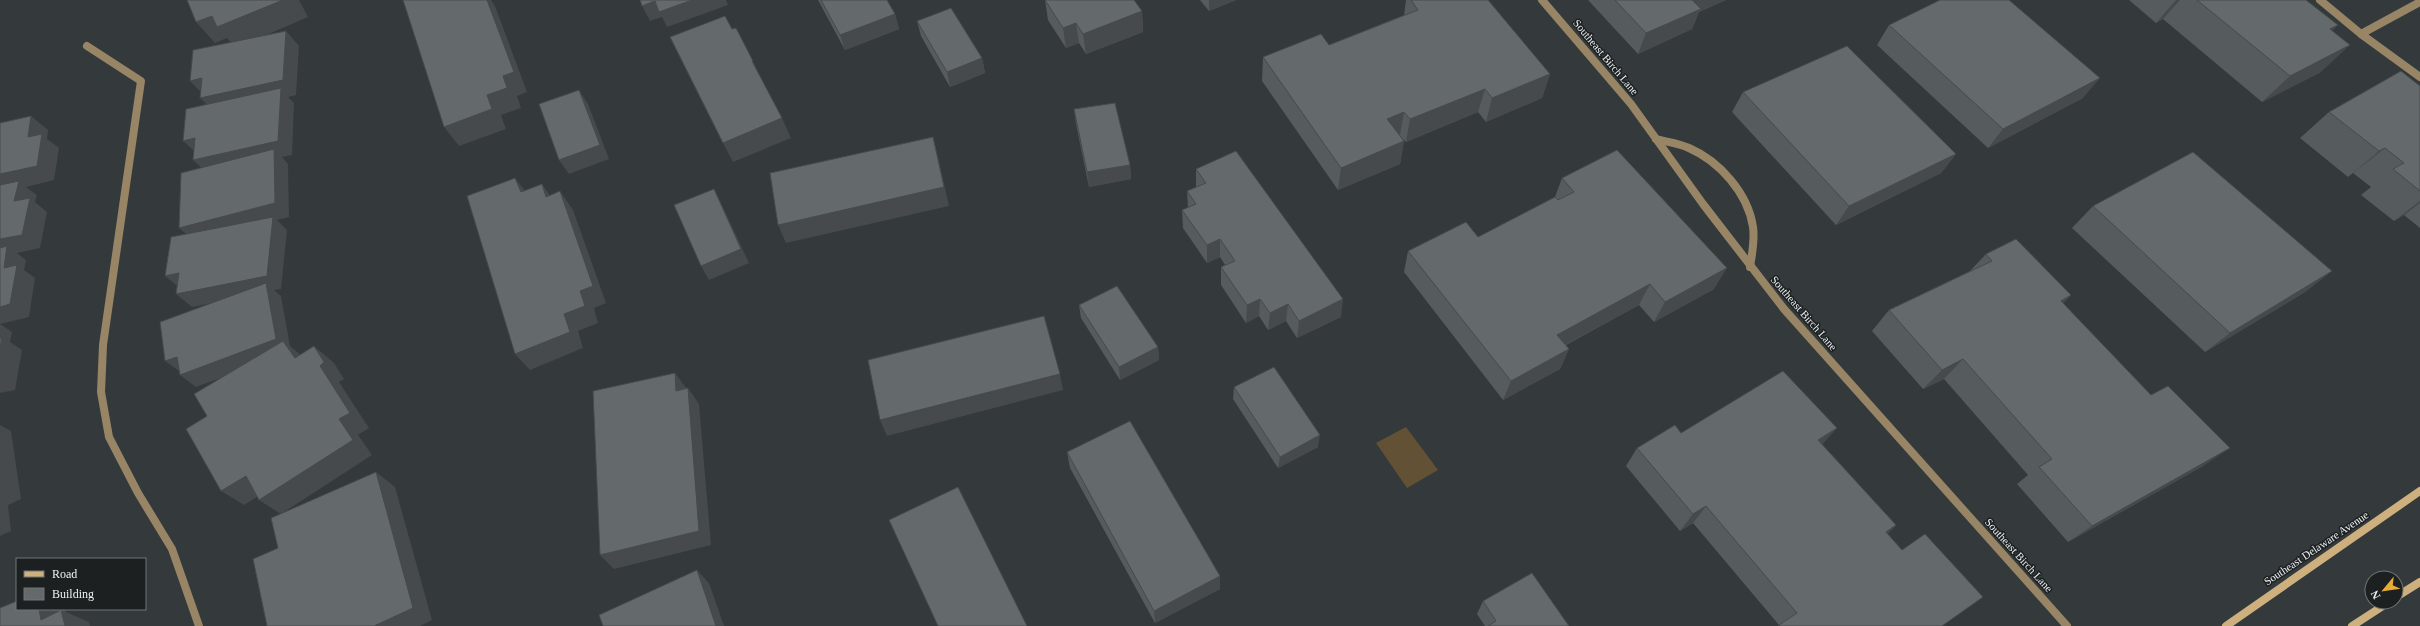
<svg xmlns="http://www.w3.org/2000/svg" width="2420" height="626" font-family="Georgia,serif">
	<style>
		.green { fill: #635135 }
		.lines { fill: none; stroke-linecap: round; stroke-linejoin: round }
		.lane { stroke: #988566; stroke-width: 8 }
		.street { stroke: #988566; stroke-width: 8 }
		.secondary { stroke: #ceb07e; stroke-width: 8 }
		.wall { fill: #565b5d }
		.shaded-wall { fill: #464a4c }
		.building { fill: #646a6c; stroke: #464a4c }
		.labels { text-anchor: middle; stroke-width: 3; stroke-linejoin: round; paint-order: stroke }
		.street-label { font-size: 11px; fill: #eef1f3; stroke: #1d2020 }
	</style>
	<rect width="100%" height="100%" fill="#34393b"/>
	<path class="green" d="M 1406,427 L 1438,470 L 1407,488 L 1376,443 Z"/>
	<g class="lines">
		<path class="lane" d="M 1656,139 C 1667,142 1678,143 1689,148 C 1719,161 1748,193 1753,227 C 1755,240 1752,254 1750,267"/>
		<path class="street" d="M 1542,0 L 1631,104 L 1703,204 L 1784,309 L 2067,626
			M 2320,0 L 2361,34 L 2420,77
			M 2361,34 L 2420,2
			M 87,46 L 141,81 L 103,345 L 101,392 L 109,437 L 138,493 L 172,549 L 199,626"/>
		<path class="secondary" d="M 2396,597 L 2420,582
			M 2226,626 L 2420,491
			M 2352,626 L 2389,602"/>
	</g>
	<path class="wall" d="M 818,0 L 887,0 L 895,14 L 899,29 L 845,50 Z
		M 1045,0 L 1142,11 L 1143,32 L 1086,54 L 1079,43 L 1066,48 L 1048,20 Z
		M 1200,0 L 1236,0 L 1209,11 Z
		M 1406,0 L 1488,0 L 1550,74 L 1542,98 L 1486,122 L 1478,112 L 1406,142 L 1399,135 L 1404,141 L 1400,164 L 1338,190 L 1262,81 L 1263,57 L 1329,45 L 1404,15 Z
		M 1588,0 L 1726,0 L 1699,12 L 1692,29 L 1638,54 Z
		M 2129,0 L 2306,0 L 2321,72 L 2262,102 L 2163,19 L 2156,23 Z
		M 917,21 L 982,58 L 985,73 L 950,87 L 921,36 Z
		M 1889,25 L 2083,98 L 1988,148 L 1877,45 Z
		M 2420,86 L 2420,228 L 2404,215 L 2394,221 L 2361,195 L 2371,187 L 2353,173 L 2348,177 L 2300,138 L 2329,112 Z
		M 1743,92 L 1956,154 L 1941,173 L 1836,225 L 1732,112 Z
		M 1074,109 L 1130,165 L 1131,179 L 1089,187 L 1076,124 Z
		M 1196,169 L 1341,317 L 1297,338 L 1286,321 L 1268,330 L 1259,316 L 1246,323 L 1221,285 L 1221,267 L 1225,265 L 1220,257 L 1207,263 L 1183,228 L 1182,210 L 1188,208 L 1187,191 L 1196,187 Z
		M 1562,178 L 1714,289 L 1654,322 L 1639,305 L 1566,345 L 1569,349 L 1560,369 L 1503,400 L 1404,272 L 1408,251 L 1478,237 L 1555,197 Z
		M 2093,206 L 2332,271 L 2305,292 L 2205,352 L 2072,228 Z
		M 1986,254 L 2071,295 L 2063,303 L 2203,466 L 2068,542 L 2017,484 L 2028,475 L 1944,379 L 1923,389 L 1872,331 L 1889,310 L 1970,271 Z
		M 1079,305 L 1158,347 L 1159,360 L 1120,380 L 1081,318 Z
		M 1234,387 L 1318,447 L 1278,468 L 1233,399 Z
		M 1837,428 L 1822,444 L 1896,525 L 1887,534 L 1942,626 L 1778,626 L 1779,625 L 1693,523 L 1680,531 L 1626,466 L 1637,448 L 1681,433 Z
		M 1067,452 L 1220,576 L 1220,589 L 1155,623 L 1070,468 Z
		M 1483,601 L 1569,626 L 1485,626 L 1477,614 Z"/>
	<path class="shaded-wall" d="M 283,0 L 299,0 L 308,17 L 236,48 L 227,38 L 215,43 L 196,22 L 212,16 Z
		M 487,0 L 491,0 L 495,6 L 527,92 L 517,96 L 521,108 L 501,115 L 506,129 L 459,146 L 444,127 L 503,76 Z
		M 692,0 L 726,0 L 728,5 L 667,27 L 662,17 L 650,21 L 642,6 L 655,1 Z
		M 1209,0 L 1236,0 L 1209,11 Z
		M 1690,0 L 1726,0 L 1699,12 L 1692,29 L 1638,54 L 1646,33 Z
		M 2176,0 L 2180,0 L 2163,19 L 2156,23 Z
		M 1142,11 L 1143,32 L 1086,54 L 1083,34 Z
		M 895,14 L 899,29 L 845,50 L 840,35 Z
		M 1076,23 L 1079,43 L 1066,48 L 1063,28 Z
		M 2338,25 L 2310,53 L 2330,29 Z
		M 286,31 L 299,46 L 296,95 L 288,97 L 294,103 L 292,155 L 282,157 L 288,164 L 289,217 L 277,220 L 287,230 L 281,289 L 274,290 L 281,296 L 290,346 L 303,357 L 295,358 L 291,352 L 196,387 L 180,375 L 268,292 L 192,307 L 176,294 L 195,242 L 179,228 L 208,174 L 193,160 L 215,112 L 200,98 Z
		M 2350,45 L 2321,72 L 2262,102 L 2290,76 Z
		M 982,58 L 985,73 L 950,87 L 947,72 Z
		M 752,61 L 753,61 L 762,81 Z
		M 1550,74 L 1542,98 L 1486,122 L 1492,98 Z
		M 202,78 L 205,96 L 190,81 Z
		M 2100,78 L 2083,98 L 1988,148 L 2003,129 Z
		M 1485,89 L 1478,112 L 1406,142 L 1410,119 Z
		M 579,90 L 588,104 L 609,159 L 569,174 L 559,160 Z
		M 1404,112 L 1400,135 L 1383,141 L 1387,119 Z
		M 31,116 L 48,130 L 47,139 L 59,148 L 54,180 L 26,187 L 37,195 L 35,202 L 47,212 L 40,248 L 17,253 L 26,260 L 24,270 L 35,278 L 29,317 L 0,324 L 0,307 L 4,268 L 0,257 L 0,174 L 28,137 Z
		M 782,118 L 791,138 L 733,162 L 723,143 Z
		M 933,137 L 938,157 L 949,206 L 786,243 L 778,225 Z
		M 195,138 L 199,155 L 183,141 Z
		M 1404,141 L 1400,164 L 1338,190 L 1341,168 Z
		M 2385,148 L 2353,173 L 2348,177 L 2379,151 Z
		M 1956,154 L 1941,173 L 1836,225 L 1849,206 Z
		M 1130,165 L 1131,179 L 1089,187 L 1087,172 Z
		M 515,178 L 529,196 L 521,192 Z
		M 542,184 L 555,203 L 546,197 Z
		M 714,189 L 721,203 L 749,263 L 709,280 L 701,266 Z
		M 560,191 L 573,210 L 606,303 L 594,308 L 598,323 L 578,331 L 583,348 L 530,370 L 515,354 L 564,314 L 580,291 Z
		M 2420,201 L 2420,203 L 2404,215 L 2394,221 Z
		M 1220,239 L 1220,257 L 1207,263 L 1207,245 Z
		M 1727,268 L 1714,289 L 1654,322 L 1665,302 Z
		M 2332,271 L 2305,292 L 2205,352 L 2230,333 Z
		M 179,273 L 181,289 L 165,276 Z
		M 1650,284 L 1639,305 L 1548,354 L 1557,335 Z
		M 2071,295 L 2050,316 L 2061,301 Z
		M 1260,299 L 1259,316 L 1246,323 L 1247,305 Z
		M 1343,299 L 1341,317 L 1297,338 L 1299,321 Z
		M 1288,304 L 1286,321 L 1268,330 L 1270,313 Z
		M 0,324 L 12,332 L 10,342 L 22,350 L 15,390 L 0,393 Z
		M 314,346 L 334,363 L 344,379 L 339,382 L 369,428 L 358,435 L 372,455 L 281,514 L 259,500 L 339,419 L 320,366 Z
		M 1158,347 L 1159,360 L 1120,380 L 1119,367 Z
		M 1569,349 L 1560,369 L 1503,400 L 1511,381 Z
		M 177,357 L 182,373 L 165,361 Z
		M 1963,359 L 1944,379 L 1923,389 L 1942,370 Z
		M 675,373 L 687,389 L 676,391 Z
		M 1060,374 L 1063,390 L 887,436 L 880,420 Z
		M 688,388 L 699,404 L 711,545 L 614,569 L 600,555 Z
		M 0,425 L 11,431 L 21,499 L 8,505 L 11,531 L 0,536 Z
		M 1837,428 L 1820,447 L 1818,440 Z
		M 1320,435 L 1318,447 L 1278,468 L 1280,457 Z
		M 2230,448 L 2203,466 L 2068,542 L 2092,526 Z
		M 376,472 L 395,487 L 432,620 L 420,626 L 374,626 Z
		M 246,476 L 268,490 L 244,505 L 221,491 Z
		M 1706,506 L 1693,523 L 1680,531 L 1693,514 Z
		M 1896,525 L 1878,542 L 1886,532 Z
		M 697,570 L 709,583 L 724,626 L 716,626 Z
		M 1220,576 L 1220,589 L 1155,623 L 1154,611 Z
		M 39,609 L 65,609 L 66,612 L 89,622 L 90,626 L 56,626 L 41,620 Z"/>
	<path class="building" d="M 187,0 L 283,0 L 217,27 L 212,16 L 196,22 Z
		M 403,0 L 487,0 L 514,72 L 503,76 L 507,88 L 487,95 L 492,109 L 444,127 Z
		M 640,0 L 692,0 L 659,12 L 655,1 L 642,6 Z
		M 821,0 L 887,0 L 895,14 L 840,35 Z
		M 1045,0 L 1134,0 L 1142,11 L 1083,34 L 1076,23 L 1063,28 Z
		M 1411,0 L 1488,0 L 1550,74 L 1492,98 L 1485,89 L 1410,119 L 1404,112 L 1387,119 L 1404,141 L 1341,168 L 1263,57 L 1321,34 L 1329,45 L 1418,10 Z
		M 1615,0 L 1692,0 L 1701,9 L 1646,33 Z
		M 1940,0 L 2009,0 L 2100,78 L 2003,129 L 1889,25 Z
		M 2197,0 L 2306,0 L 2338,25 L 2330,29 L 2350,45 L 2290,76 Z
		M 951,8 L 982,58 L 947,72 L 917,21 Z
		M 725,16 L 732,29 L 736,28 L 753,61 L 752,61 L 782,118 L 723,143 L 670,37 Z
		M 286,31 L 283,80 L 200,98 L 202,78 L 190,81 L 193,50 Z
		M 1847,46 L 1956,154 L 1849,206 L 1743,92 Z
		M 2401,71 L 2420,86 L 2420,191 L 2393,169 L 2404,163 L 2385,148 L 2379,151 L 2329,112 Z
		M 281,88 L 278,141 L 193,160 L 195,138 L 183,141 L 186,109 Z
		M 579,90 L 600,145 L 559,160 L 539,104 Z
		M 1115,103 L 1130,165 L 1087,172 L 1074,109 Z
		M 31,116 L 28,137 L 42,134 L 37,166 L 0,174 L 0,123 Z
		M 933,137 L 944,187 L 778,225 L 770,173 Z
		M 274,149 L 275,203 L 179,228 L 181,173 Z
		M 1617,150 L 1727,268 L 1665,302 L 1650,284 L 1557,335 L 1569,349 L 1511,381 L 1408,251 L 1466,222 L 1478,237 L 1555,197 L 1558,200 L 1574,192 L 1562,178 Z
		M 1236,151 L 1343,299 L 1299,321 L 1288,304 L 1270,313 L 1260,299 L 1247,305 L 1221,267 L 1235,261 L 1220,239 L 1207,245 L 1182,210 L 1196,204 L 1187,191 L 1206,183 L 1196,169 Z
		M 2193,152 L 2332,271 L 2230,333 L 2093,206 Z
		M 515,178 L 521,192 L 542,184 L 546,197 L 560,191 L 593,286 L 580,291 L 585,306 L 564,314 L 570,332 L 515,354 L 467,196 Z
		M 19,181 L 14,201 L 30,198 L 22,235 L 0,239 L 0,185 Z
		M 714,189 L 741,249 L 701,266 L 674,205 Z
		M 273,217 L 267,276 L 176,294 L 179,273 L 165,276 L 171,237 Z
		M 2016,239 L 2071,295 L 2061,301 L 2151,395 L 2168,386 L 2230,448 L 2092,526 L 2039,467 L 2052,459 L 1963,359 L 1942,370 L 1889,310 L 1992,261 L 1986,254 Z
		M 7,246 L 4,268 L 17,265 L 10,304 L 0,307 L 0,248 Z
		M 266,283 L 276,339 L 180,375 L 177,357 L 165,361 L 160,322 Z
		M 1117,286 L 1158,347 L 1119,367 L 1079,305 Z
		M 1044,316 L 1060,374 L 880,420 L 868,360 Z
		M 2,337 L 0,351 L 0,338 Z
		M 283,341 L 295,358 L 314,346 L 324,362 L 320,366 L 350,413 L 339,419 L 353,440 L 259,500 L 246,476 L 221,491 L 186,429 L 207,416 L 194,394 Z
		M 1274,367 L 1320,435 L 1280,457 L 1234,387 Z
		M 1783,371 L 1837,428 L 1818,440 L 1896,525 L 1886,532 L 1902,550 L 1925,534 L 1983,597 L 1942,626 L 1780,626 L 1779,625 L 1797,613 L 1706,506 L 1693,514 L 1637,448 L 1675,425 L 1681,433 Z
		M 675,373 L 676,391 L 688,388 L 699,531 L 600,555 L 593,391 Z
		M 1130,421 L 1220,576 L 1154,611 L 1067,452 Z
		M 376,472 L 413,608 L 374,626 L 267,626 L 253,559 L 278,548 L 271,518 Z
		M 958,487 L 1027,626 L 938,626 L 889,520 Z
		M 697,570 L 716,626 L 603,626 L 599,615 Z
		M 1532,573 L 1569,626 L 1488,626 L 1496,621 L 1483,601 Z
		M 17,601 L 17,609 L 39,609 L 41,620 L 61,610 L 65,626 L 0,626 L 0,608 Z"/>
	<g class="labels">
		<g class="street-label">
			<text transform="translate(1606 57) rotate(50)" y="4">Southeast Birch Lane</text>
			<text transform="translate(1804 313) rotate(49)" y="4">Southeast Birch Lane</text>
			<text transform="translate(2316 548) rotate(-34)" y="4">Southeast Delaware Avenue</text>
			<text transform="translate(2019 555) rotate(48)" y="4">Southeast Birch Lane</text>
		</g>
	</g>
	<rect x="16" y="558" width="130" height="52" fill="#1d2020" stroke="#717474"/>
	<rect x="24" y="571" width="20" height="6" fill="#ceb07e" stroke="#717474"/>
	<text x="52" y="578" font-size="12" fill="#eef1f3">Road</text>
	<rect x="24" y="588" width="20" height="12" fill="#646a6c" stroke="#717474"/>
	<text x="52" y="598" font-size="12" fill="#eef1f3">Building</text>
	<g transform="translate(2384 590) rotate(241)"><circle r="19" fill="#1d2020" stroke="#717474"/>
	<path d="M0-3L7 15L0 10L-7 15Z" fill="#e7ac37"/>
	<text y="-6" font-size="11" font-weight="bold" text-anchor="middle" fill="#eef1f3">N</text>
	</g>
</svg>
